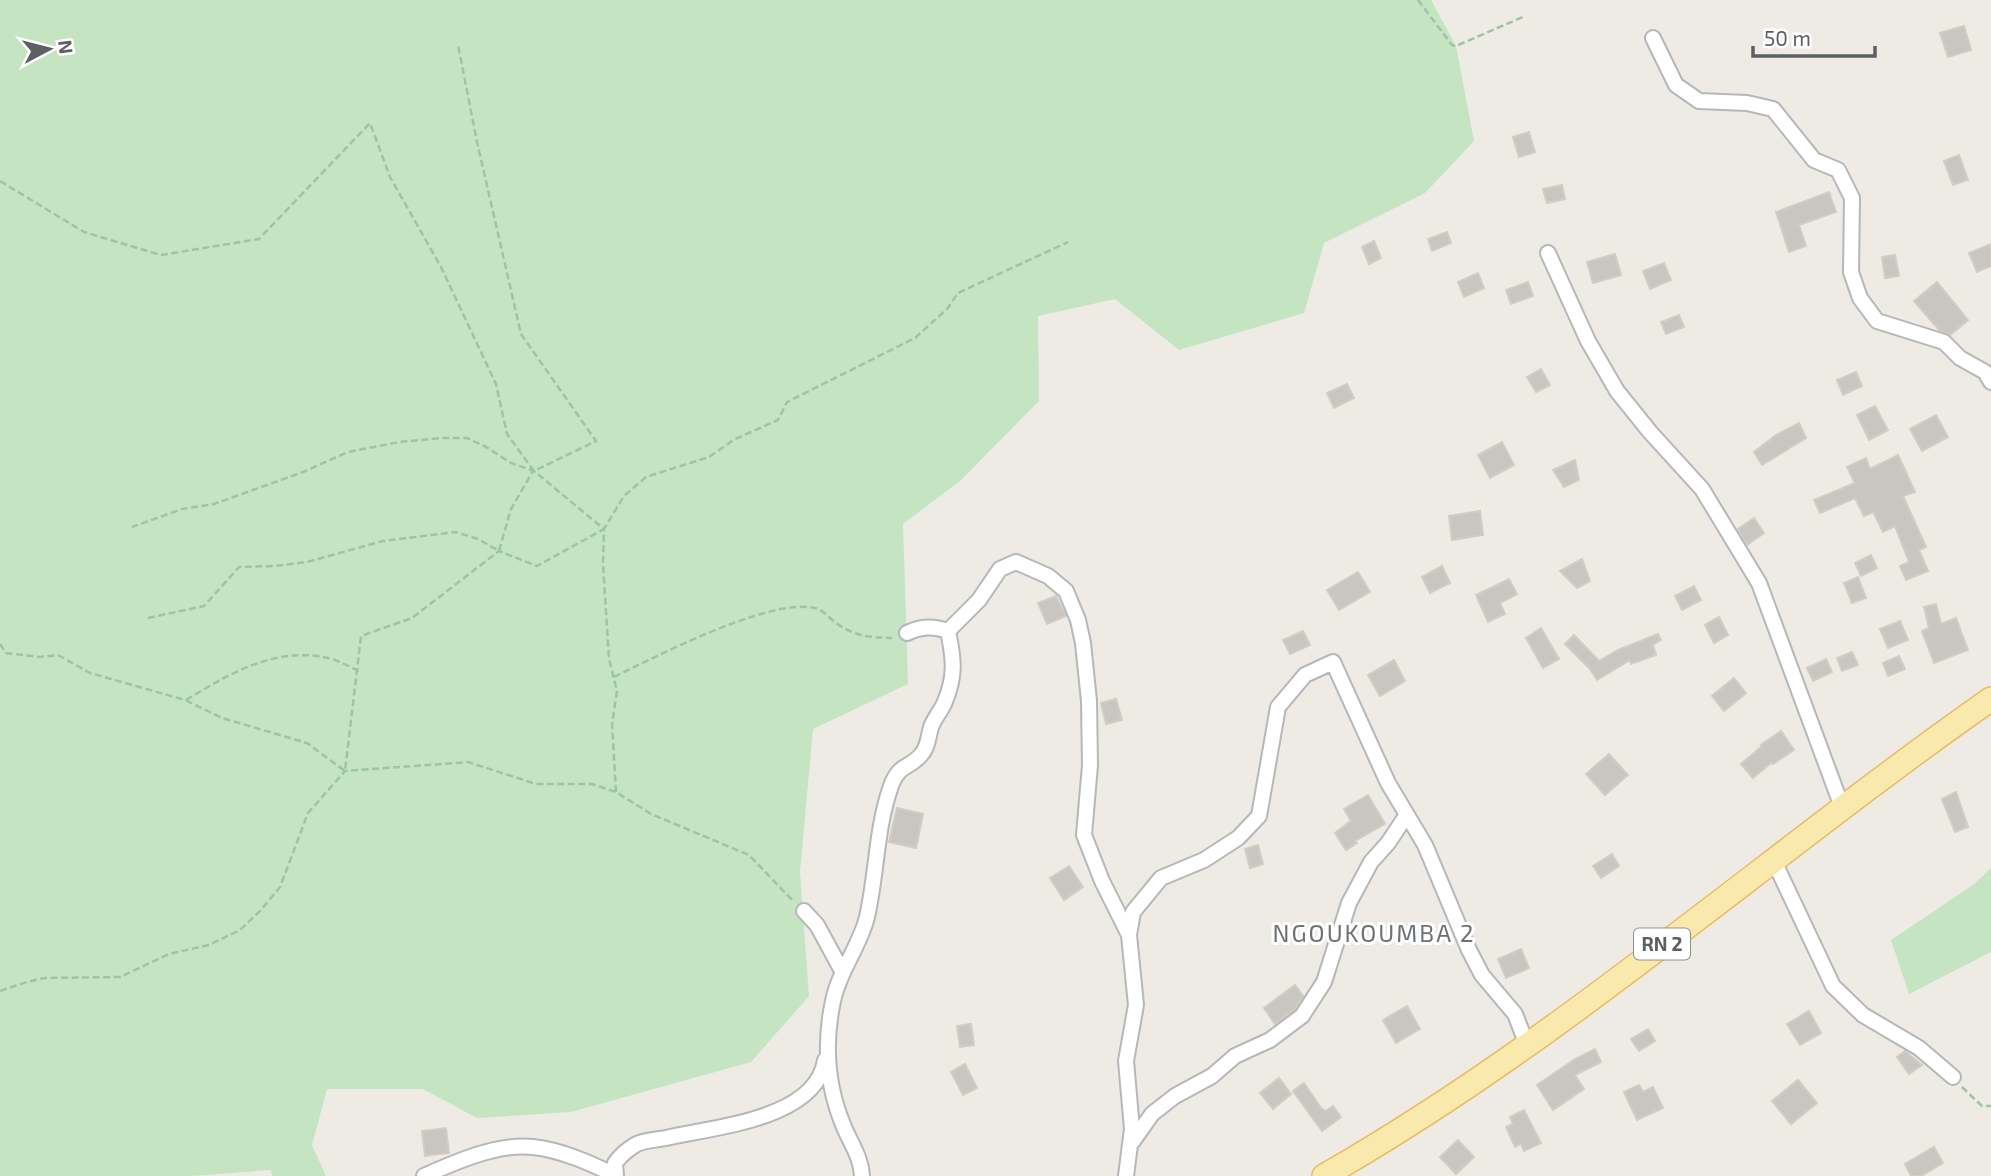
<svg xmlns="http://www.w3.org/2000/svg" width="1991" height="1176" font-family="'Exo 2',sans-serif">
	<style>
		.green { fill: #c4e4c2 }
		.building { fill: #c9c6c2; stroke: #d2cdc3; stroke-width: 2 }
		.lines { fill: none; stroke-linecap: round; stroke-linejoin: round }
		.minor-casing { stroke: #b5b7ba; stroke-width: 18 }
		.primary-casing { stroke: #e8bc63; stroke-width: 26 }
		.path { stroke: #9cc5a5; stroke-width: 2.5; stroke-dasharray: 7 3.5; stroke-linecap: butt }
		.minor { stroke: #fff; stroke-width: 14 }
		.primary { stroke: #fae9ad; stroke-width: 23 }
		.labels { text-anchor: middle; stroke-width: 6; stroke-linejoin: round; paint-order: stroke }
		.shield { fill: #fff; stroke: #8d9092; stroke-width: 2 }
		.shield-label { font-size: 19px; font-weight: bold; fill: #5c6064 }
		.quarter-label { font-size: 24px; letter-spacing: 2px; fill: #6d7276; stroke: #fff }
	</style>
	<rect width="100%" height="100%" fill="#eeebe4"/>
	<path class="green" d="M 0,0 L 1431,0 L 1456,46 L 1474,141 L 1425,193 L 1324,243 L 1304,313 L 1179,350 L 1115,299 L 1038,316 L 1039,401 L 961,480 L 903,524 L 908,684 L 813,729 L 800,872 L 809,996 L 751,1062 L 571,1112 L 477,1118 L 423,1089 L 327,1089 L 312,1145 L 326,1176 L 272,1176 L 271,1170 L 191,1176 L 0,1176 Z
		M 1991,868 L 1991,952 L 1909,994 L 1891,940 L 1973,885 Z"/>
	<path class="building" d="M 1964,26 L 1971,50 L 1948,57 L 1940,33 Z
		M 1529,132 L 1535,152 L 1519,157 L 1513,137 Z
		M 1959,155 L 1968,180 L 1953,185 L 1944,161 Z
		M 1562,185 L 1565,199 L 1547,203 L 1543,189 Z
		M 1829,192 L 1836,212 L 1799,225 L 1806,246 L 1789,252 L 1776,212 Z
		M 1447,232 L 1451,243 L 1432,251 L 1428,239 Z
		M 1374,241 L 1381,258 L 1369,264 L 1362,247 Z
		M 1991,244 L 1991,266 L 1977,272 L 1969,253 Z
		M 1615,254 L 1621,275 L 1593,283 L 1587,262 Z
		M 1895,255 L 1899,276 L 1885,278 L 1882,257 Z
		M 1664,263 L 1671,280 L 1650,289 L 1643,271 Z
		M 1478,273 L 1484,288 L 1464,297 L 1458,282 Z
		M 1528,282 L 1533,296 L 1511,304 L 1506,290 Z
		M 1937,282 L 1968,320 L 1950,335 L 1939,330 L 1914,301 Z
		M 1679,315 L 1684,327 L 1666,334 L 1661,322 Z
		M 1541,369 L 1550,385 L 1536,392 L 1527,377 Z
		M 1856,372 L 1862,386 L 1843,395 L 1837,380 Z
		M 1347,384 L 1354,398 L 1334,408 L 1327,393 Z
		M 1875,406 L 1888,430 L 1869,440 L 1857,415 Z
		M 1936,415 L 1948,437 L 1922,451 L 1910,429 Z
		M 1799,423 L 1806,438 L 1762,465 L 1754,452 L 1776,435 Z
		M 1502,442 L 1514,465 L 1490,478 L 1478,455 Z
		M 1898,455 L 1915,492 L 1903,496 L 1926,547 L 1919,550 L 1928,571 L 1906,580 L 1900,566 L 1909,562 L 1895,526 L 1883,532 L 1873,512 L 1864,516 L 1855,498 L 1820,513 L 1814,500 L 1855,483 L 1847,467 L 1866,458 L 1870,469 Z
		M 1575,460 L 1579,480 L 1564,487 L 1553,470 Z
		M 1480,511 L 1483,535 L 1452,540 L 1449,516 Z
		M 1754,518 L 1764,533 L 1747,545 L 1738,529 Z
		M 1871,555 L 1877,568 L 1861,576 L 1855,563 Z
		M 1582,559 L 1590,581 L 1577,588 L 1560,571 Z
		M 1442,566 L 1450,583 L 1430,593 L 1422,577 Z
		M 1358,572 L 1370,592 L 1339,610 L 1327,590 Z
		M 1858,577 L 1866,598 L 1852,603 L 1844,583 Z
		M 1509,579 L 1517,594 L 1500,603 L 1505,614 L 1488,622 L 1476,595 Z
		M 1694,586 L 1701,600 L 1682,610 L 1675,596 Z
		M 1056,596 L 1066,616 L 1047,624 L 1038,603 Z
		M 1936,604 L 1941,624 L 1956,618 L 1968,650 L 1934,663 L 1922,631 L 1929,628 L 1924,607 Z
		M 1719,617 L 1728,635 L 1714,643 L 1705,625 Z
		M 1900,621 L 1908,640 L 1888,648 L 1880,629 Z
		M 1541,628 L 1559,659 L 1543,668 L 1526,638 Z
		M 1303,631 L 1310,645 L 1290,654 L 1283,640 Z
		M 1658,634 L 1661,640 L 1653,645 L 1656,655 L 1631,664 L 1630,660 L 1597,680 L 1590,669 L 1565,644 L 1574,635 L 1599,661 L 1618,650 Z
		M 1852,652 L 1858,665 L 1842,671 L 1837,658 Z
		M 1899,656 L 1905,669 L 1888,676 L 1883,663 Z
		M 1826,659 L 1832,672 L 1813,681 L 1807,668 Z
		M 1394,660 L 1405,681 L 1380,696 L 1368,675 Z
		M 1734,678 L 1746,693 L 1724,711 L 1712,696 Z
		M 1116,699 L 1122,720 L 1106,724 L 1101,703 Z
		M 1781,731 L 1794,750 L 1773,764 L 1772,762 L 1753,778 L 1741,764 L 1762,746 L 1761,745 Z
		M 1609,754 L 1628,775 L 1605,795 L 1586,774 Z
		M 1956,792 L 1968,827 L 1955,832 L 1942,799 Z
		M 1368,795 L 1385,824 L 1355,841 L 1357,843 L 1346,850 L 1335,833 L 1351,821 L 1344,809 Z
		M 897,808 L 923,814 L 916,848 L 889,842 Z
		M 1258,845 L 1263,864 L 1250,868 L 1245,849 Z
		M 1612,854 L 1619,866 L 1601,878 L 1593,866 Z
		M 1069,866 L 1083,887 L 1064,900 L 1050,878 Z
		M 1521,949 L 1529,968 L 1506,978 L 1498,959 Z
		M 1295,985 L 1303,996 L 1295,1009 L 1275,1024 L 1264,1008 Z
		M 1407,1006 L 1420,1029 L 1396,1043 L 1383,1020 Z
		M 1809,1011 L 1821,1033 L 1800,1045 L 1787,1024 Z
		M 971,1024 L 974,1045 L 960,1047 L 957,1026 Z
		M 1648,1029 L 1655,1041 L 1639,1051 L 1631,1039 Z
		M 1595,1049 L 1601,1062 L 1575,1075 L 1584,1089 L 1553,1110 L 1537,1085 L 1575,1059 Z
		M 1905,1051 L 1922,1065 L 1909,1074 L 1897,1057 Z
		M 965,1064 L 977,1088 L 963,1095 L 951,1072 Z
		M 1279,1078 L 1291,1094 L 1273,1109 L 1260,1093 Z
		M 1798,1080 L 1817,1103 L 1791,1124 L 1772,1101 Z
		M 1304,1083 L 1321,1108 L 1326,1111 L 1333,1106 L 1341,1117 L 1322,1131 L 1293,1091 Z
		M 1639,1085 L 1643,1092 L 1653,1087 L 1663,1108 L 1637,1120 L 1624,1092 Z
		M 1524,1110 L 1541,1143 L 1524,1151 L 1521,1144 L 1515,1147 L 1506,1127 L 1513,1124 L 1510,1117 Z
		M 446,1128 L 449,1153 L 425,1156 L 422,1131 Z
		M 1458,1140 L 1474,1157 L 1456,1174 L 1440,1157 Z
		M 1934,1147 L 1943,1163 L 1921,1176 L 1911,1176 L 1905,1164 Z"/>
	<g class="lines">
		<g class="minor-casing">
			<path id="minor" d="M 1653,38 L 1676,85 L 1699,101 L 1747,103 L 1773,109 L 1814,160 L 1838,170 L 1852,198 L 1851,272 L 1860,298 L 1877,321 L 1944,342 L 1960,358 L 1985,372 L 1991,382
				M 1548,253 L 1588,341 L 1617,391 L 1650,432 L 1702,489 L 1759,583 L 1842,807
				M 948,631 L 979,600 L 1000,569 L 1016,562 L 1048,576 L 1066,591 L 1078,620 L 1083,643 L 1089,701 L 1090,765 L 1084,835 L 1102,881 L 1129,935
				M 907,633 C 922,626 933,626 948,631
				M 1773,859 L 1833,986 L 1863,1015 L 1919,1048 L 1953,1077
				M 804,911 L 817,925 L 842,971
				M 1133,1141 L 1152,1114 L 1175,1096 L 1212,1076 L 1235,1056 L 1270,1040 L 1302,1016 L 1324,982 L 1349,903 L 1371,862 L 1388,843 L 1406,816
				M 424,1176 C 455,1162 498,1143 533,1147 C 561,1150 590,1163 615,1175
				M 616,1176 L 615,1163 C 620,1156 627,1150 635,1145 C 643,1140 656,1140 666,1138 C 712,1127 816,1120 825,1060
				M 862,1176 C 861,1157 851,1144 844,1127 C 827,1087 824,1043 833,1001 C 839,971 860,946 867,917 C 877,873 876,828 891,786 C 899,764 908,769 920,756 C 928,748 928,738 931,727 C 934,719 940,712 944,704 C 956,676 954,660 948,631
				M 1126,1176 L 1132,1129 L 1126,1061 L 1136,1005 L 1129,935 L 1133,912 L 1161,878 L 1204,860 L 1238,838 L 1259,816 L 1278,707 L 1305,675 L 1333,662 L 1388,783 L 1425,845 L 1469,950 L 1482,975 L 1515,1014 L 1527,1045"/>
		</g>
		<g class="primary-casing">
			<path id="primary" d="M 1324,1176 C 1562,1040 1767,856 1991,699"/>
		</g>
		<path class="path" d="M 1418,0 L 1452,45 L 1456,46 L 1525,16
			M 0,181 L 84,232 L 161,255 L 259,239 L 370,123 L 390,177 L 441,267 L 496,384 L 507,434 L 534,471 L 596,441 L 521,334 L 477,142 L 458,45
			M 148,618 L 204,606 L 239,567 L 275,566 L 307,562 L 383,541 L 456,532 L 478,539 L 499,551 L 511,509 L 533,471
			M 0,644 L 6,653 L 40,657 L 58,655 L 90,673 L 185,700 L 222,718 L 307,743 L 345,771 L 361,636 L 412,618 L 499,551 L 537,566 L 604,529 L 534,471 L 511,463 L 486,447 L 467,438 L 442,438 L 399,442 L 348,452 L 303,472 L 214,504 L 182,509 L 132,527
			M 614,677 C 657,656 769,598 814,608 C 823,609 829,618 836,623 C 857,637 867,637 892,638
			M 186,700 C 229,674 275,646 328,658 C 339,660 349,667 359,671
			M 616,792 L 612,724 L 617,691 L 609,659 L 603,564 L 604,529 L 624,496 L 646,477 L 709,457 L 735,439 L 778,420 L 787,402 L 915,338 L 947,309 L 958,293 L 1068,242
			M 0,991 L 27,982 L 45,978 L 120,977 L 169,954 L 209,945 L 240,930 L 260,911 L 280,887 L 308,813 L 345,771 L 468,762 L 536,784 L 592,784 L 616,792 L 651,814 L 749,855 L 794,902
			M 1962,1087 L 1982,1106 L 1991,1106"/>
		<use href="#minor" class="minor"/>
		<use href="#primary" class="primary"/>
	</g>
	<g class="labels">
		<rect class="shield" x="1634" y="928.5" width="56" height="31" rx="5"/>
		<g class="shield-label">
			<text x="1662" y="951">RN 2</text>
		</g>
		<g class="quarter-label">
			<text x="1374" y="942">NGOUKOUMBA 2</text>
		</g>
	</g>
	<g transform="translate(49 49) rotate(83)" stroke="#ffffff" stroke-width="5" paint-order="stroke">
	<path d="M0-5L12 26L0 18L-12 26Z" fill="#5c6064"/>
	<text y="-10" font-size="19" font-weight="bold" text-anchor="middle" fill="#5c6064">N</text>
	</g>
	<path d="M1753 46v10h122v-10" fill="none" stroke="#5c6064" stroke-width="3.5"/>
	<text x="1764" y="46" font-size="21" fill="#5c6064" stroke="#ffffff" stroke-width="5" paint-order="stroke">50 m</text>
</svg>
